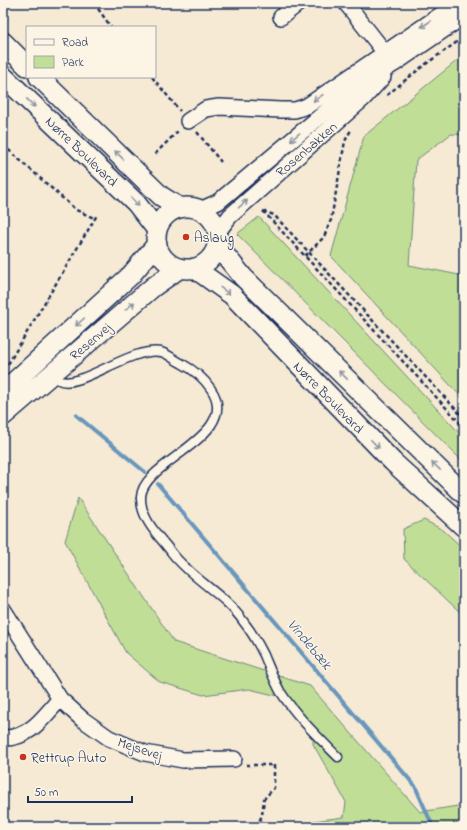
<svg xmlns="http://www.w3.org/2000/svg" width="467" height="830" font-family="'Indie Flower',sans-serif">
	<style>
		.green { fill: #c1de96; stroke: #6e867a }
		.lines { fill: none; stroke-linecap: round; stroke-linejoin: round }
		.stream { stroke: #6796bc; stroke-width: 4 }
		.service-casing { stroke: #1b2f5e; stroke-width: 11 }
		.minor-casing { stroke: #1b2f5e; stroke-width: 18 }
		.tertiary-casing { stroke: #1b2f5e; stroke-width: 22 }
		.path { stroke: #1b2f5e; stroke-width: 2.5; stroke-dasharray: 4 3; stroke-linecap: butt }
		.service { stroke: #fcf5e5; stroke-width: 8 }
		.minor { stroke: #fcf5e5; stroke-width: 15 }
		.tertiary { stroke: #fcf5e5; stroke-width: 19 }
		.oneway { stroke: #8c92a2 }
		.poi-dot { fill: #c8321e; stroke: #fcf5e5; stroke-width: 1.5 }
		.labels { text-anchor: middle; stroke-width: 3; stroke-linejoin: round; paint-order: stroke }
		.street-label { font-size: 14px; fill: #1b2f5e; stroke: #fcf5e5 }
		.poi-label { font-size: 14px; fill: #1b2f5e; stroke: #fcf5e5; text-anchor: start }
		.water-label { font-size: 15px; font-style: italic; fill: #34517d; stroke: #fcf5e5 }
	</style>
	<rect width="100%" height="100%" fill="#f6ead4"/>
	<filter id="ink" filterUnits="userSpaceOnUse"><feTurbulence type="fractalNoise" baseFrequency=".025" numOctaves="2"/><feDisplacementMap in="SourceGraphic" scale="8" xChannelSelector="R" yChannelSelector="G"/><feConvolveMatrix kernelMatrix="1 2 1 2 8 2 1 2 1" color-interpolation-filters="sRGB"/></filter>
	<g filter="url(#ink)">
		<path class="green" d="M 464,55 L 464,135 L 451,134 L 416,160 L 409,265 L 464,276 L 464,400 L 331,256 L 364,136 Z
			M 259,217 L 464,438 L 464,463 L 237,234 Z
			M 78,498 L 174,642 L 310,686 L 420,812 L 464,805 L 464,827 L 316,827 L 313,821 L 344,817 L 346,802 L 313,744 L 313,726 L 291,699 L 249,689 L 203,695 L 160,682 L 126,653 L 65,541 Z
			M 424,520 L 443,530 L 464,549 L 464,616 L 404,559 L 403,529 Z"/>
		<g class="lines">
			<path class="stream" d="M 76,415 L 145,472
				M 158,484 L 415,786 L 433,827"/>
			<g class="service-casing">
				<path id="service" d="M 52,373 C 54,375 57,379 59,380 C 78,391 131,346 161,352 C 168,354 175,360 181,363 C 192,369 204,378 211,389 C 243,436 142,461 141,497 C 140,519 160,537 172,553 C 192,579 224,594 243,621 C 251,631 258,643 264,655 C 269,667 274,680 280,691 C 296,716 317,736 338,757"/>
			</g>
			<g class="minor-casing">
				<path id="minor" d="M 346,3 L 390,59
					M 281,17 L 299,3
					M 188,121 L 206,109 L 219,107 L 281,110 L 295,110 L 307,106 L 458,3
					M 200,210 L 218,202 L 348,93 L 394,64 L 464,16
					M 217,233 L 230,216 L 364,98 L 383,77
					M 3,609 L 60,699 L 82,719 L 109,738 L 145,753 L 183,760 L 234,759
					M 3,738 C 30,739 44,716 60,699"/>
			</g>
			<g class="tertiary-casing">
				<path id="tertiary" d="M 3,42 L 27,66
					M 3,76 L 136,203 L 157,230
					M 39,77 L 161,196 L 180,208
					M156 238a31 31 0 1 1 62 0a31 31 0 1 1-62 0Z
					M 217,245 L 243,277 L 464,494
					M 194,268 L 232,295 L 393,462 L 464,527
					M 3,392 L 131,275 L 157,244
					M 3,416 L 153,287 L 180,268"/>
			</g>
			<path class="path" d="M 94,3 L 111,27
				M 152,77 L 180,111
				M 387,95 L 423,66 L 464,37
				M 197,132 L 221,162
				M 3,145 L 76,210 L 94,218
				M 155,154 L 179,130
				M 263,211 L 464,427
				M 263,211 L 274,215 L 464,418
				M 305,256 L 324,237 L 331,220 L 345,141 L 351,130
				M 8,364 L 97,215
				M 246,765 L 274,765 L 274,788 L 264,799 L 262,815 L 257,827"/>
			<use href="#service" class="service"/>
			<use href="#minor" class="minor"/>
			<use href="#tertiary" class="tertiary"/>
		</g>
		<defs><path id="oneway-shaft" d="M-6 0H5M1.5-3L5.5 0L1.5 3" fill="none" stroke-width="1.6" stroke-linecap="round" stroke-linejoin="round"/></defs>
		<g class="oneway">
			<use href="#oneway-shaft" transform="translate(426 24) rotate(147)"/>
			<use href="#oneway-shaft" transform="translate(318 98) rotate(145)"/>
			<use href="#oneway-shaft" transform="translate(31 103) rotate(44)"/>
			<use href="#oneway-shaft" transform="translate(295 137) rotate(140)"/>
			<use href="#oneway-shaft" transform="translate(119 155) rotate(-136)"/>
			<use href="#oneway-shaft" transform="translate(135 202) rotate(47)"/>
			<use href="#oneway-shaft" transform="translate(243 204) rotate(-41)"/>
			<use href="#oneway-shaft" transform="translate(225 291) rotate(36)"/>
			<use href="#oneway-shaft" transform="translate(130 306) rotate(-41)"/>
			<use href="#oneway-shaft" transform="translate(80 322) rotate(138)"/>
			<use href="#oneway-shaft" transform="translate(343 375) rotate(-136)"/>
			<use href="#oneway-shaft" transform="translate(375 444) rotate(46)"/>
			<use href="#oneway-shaft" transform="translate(436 466) rotate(-136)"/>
		</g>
	</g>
	<g class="poi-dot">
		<circle cx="186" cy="237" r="4"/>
		<circle cx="23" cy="757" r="4"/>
	</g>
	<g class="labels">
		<g class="street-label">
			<text transform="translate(306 149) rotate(-41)" y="5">Rosenbakken</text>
			<text transform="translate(82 151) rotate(44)" y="5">Nørre Boulevard</text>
			<text transform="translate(90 341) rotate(-41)" y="5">Resenvej</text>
			<text transform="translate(329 397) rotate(46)" y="5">Nørre Boulevard</text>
			<text transform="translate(140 748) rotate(18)" y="5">Mejsevej</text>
		</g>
		<g class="poi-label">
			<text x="194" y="242">Aslaug</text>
			<text x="31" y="762">Rettrup Auto</text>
		</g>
		<g class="water-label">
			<text transform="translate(310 644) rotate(50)" y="5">Vindebæk</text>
		</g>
	</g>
	<rect width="467" height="830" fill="none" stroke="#fcf5e5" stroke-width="16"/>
	<rect x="8" y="8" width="451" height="814" fill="none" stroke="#1b2f5e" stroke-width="1.5" filter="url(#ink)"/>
	<rect x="26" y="26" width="130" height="52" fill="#fcf5e5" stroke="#a2a6af"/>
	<rect x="34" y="39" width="20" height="6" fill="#fcf5e5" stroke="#a2a6af"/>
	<text x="62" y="46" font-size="12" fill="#1b2f5e">Road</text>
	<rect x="34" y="56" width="20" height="12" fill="#c1de96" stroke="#a2a6af"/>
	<text x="62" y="66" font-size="12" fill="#1b2f5e">Park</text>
	<path d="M28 796v6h104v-6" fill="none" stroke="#1b2f5e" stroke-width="2"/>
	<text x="34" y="796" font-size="12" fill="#1b2f5e" stroke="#fcf5e5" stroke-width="3" paint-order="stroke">50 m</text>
</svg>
